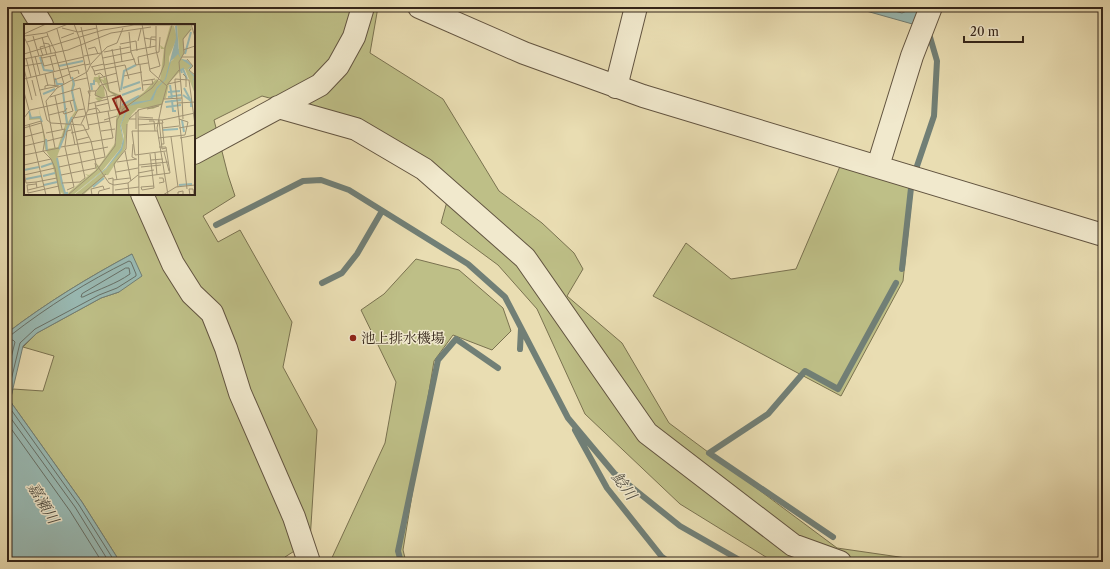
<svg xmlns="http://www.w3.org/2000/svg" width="1110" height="569" font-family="'Libre Caslon Text','Noto Serif JP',serif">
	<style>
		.green { fill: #bebf87; stroke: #7a7250; fill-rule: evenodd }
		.water { fill: #99bab4; stroke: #717f76 }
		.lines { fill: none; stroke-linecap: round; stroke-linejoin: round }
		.shore { stroke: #677067; stroke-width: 1 }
		.stream { stroke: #717f76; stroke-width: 6 }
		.minor-casing { stroke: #625440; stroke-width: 24 }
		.minor { stroke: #f1e9cd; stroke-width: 22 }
		.poi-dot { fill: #8f2418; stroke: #f1e9cd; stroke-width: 1.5 }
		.labels { text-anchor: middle; stroke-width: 3; stroke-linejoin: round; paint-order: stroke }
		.poi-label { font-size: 14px; fill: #35261a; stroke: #f1e9cd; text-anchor: start }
		.water-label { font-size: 15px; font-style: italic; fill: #4e4b40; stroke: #f1e9cd }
		.inset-river { fill: none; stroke: #99bab4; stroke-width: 2 }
		.inset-road { fill: none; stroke: #a19475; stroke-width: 1 }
		.view { fill: #8f2418; fill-opacity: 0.15; stroke: #8f2418; stroke-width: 2 }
		.inset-edge { fill: none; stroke: #35261a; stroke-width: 2 }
	</style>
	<rect width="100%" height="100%" fill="#e9ddb2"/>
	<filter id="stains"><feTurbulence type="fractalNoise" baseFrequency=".005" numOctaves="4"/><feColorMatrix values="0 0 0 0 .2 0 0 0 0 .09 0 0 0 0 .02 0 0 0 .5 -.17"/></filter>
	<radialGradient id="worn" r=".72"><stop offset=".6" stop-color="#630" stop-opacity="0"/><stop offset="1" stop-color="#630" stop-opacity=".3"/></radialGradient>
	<path class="green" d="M 7,7 L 378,7 L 370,53 L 443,99 L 499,191 L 542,223 L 574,253 L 583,269 L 567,296 L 622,343 L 669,423 L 837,548 L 934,562 L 774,562 L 680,504 L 585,414 L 537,309 L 498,265 L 441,223 L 453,180 L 355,121 L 262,96 L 214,120 L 228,175 L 235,196 L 203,216 L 218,242 L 240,230 L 292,322 L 283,367 L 317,430 L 310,541 L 285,557 L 286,562 L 120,562 L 82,502 L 10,401 L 13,389 L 43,391 L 54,356 L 23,347 L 37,333 L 101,298 L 119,292 L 132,254 C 89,277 46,303 7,333 ZM 25,25 L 194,25 L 194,194 L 25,194 Z
		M 841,164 L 913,186 L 903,281 L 841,396 L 653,296 L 686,243 L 731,279 L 796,269 Z
		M 416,259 L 459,270 L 503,308 L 511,331 L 492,350 L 453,335 L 434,361 L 403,550 L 406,562 L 330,562 L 385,443 L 396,382 L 361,310 L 384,294 Z"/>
	<path class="water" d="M 852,7 L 879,7 L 902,13 L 915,7 L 925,7 L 916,25 Z
		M 132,254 L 142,276 L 119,292 L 101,298 L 37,333 L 23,346 L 10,401 L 82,502 L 120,562 L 7,562 L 7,333 C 46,303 89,277 132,254 Z"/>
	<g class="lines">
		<path class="shore" d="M 126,268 L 129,268 L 130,274 C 116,284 99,289 83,297 L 81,297 L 82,294 Z
			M 7,336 L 11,335 C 47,307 88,281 129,261 L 131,262 L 136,274 L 136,276 L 117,288 L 99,295 L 35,329 L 20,343 L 7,397
			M 7,341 L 13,340 L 15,342 L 7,374
			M 7,404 L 79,505 L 115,562
			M 7,413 L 75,507 L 109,562
			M 7,423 L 70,511 L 102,562"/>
		<path class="stream" d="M 916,169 L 934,116 L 937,61 L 930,37
			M 216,225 L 303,181 L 321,180 L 349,190 L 468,264 L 505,297 L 568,418 L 614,473 L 680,526 L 743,562
			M 902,269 L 911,188
			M 322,283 L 342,273 L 357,254 L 382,211
			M 520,349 L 521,329
			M 575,430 L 607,488 L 662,557 L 669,562
			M 833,537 L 709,453 L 768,414 L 805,371 L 838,389 L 896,283
			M 401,562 L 398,551 L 438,360 L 456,339 L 498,368"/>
		<g class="minor-casing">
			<path id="minor" d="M 31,7 L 42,25
				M 419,7 L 524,53 L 643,96 L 1103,235
				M 616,87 L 636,7
				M 278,107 L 356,129 L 424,169 L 525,258 L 647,433 L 793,545 L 840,562
				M 194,153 L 320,85 L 338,66 L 354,37 L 363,7
				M 878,166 L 912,56 L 931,7
				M 142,194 L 173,264 L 192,294 L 212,313 L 226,348 L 240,393 L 294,517 L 309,562"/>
		</g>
		<use href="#minor" class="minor"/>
	</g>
	<circle class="poi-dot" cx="353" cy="338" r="4"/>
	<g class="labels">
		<g class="poi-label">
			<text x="361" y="343">池上排水機場</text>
		</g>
		<g class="water-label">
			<text transform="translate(624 486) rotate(54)" y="5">鯰川</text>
			<text transform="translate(43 503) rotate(59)" y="5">嘉瀬川</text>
		</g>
	</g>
	<g transform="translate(24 24)">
		<rect width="171" height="171" fill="#e9ddb2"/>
		<path d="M 153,0 L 166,0 L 168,5 L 159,16 L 161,29 L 157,34 L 168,41 L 168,44 L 164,45 L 171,52 L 171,70 L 161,45 L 157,46 L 145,59 L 142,74 L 146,75 L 141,74 L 136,86 L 137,81 L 129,85 L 114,84 L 108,90 L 103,101 L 101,125 L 84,151 L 79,151 L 84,158 L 80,153 L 59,171 L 50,171 L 82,145 L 98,125 L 100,112 L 97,101 L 103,84 L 96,102 L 99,115 L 97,124 L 78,147 L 49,171 L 43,171 L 43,167 L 44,169 L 64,152 L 61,150 L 65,151 L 72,146 L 71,140 L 75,145 L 72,139 L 75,142 L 92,118 L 92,95 L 98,75 L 96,71 L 92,73 L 84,67 L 78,57 L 75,60 L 80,63 L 81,72 L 75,78 L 71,74 L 75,73 L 71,72 L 75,62 L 73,58 L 69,58 L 70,53 L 74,53 L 75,50 L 77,55 L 80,56 L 79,52 L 83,55 L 86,67 L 97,71 L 98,76 L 97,81 L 98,82 L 119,69 L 132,55 L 135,57 L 136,56 L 140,25 L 137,25 L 136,21 L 140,24 L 146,2 L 150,2 L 153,14 L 145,33 L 145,39 L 150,35 L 147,36 L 151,25 L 155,25 ZM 49,54 L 51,61 L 48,67 L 54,86 L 45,99 L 33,133 L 41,169 L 39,171 L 38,168 L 36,171 L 27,135 L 21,125 L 17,95 L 5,96 L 5,87 L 7,94 L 16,92 L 15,84 L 23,125 L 34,123 L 42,98 L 38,61 L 44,98 L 52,86 L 47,67 Z" fill="#bebf87"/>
		<path d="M 153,1 L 155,29 L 157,35 L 163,36 L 168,41 L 167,44 L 163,45 L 170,51 L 171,52 L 171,54 L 168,58 L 171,71 L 168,59 L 170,53 L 163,45 L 167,42 L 157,35 L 154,30 L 147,37 L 142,55 L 133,65 L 129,76 L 105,82 L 97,101 L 100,118 L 98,126 L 82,145 L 49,171 L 82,144 L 97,124 L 99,115 L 96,102 L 101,88 L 99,86 L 101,87 L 104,83 L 110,78 L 126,76 L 133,63 L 141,55 L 152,14 L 151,2 Z" fill="#99bab4"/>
		<path class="inset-river" d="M 161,30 L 167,8M 16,33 L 20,46 L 29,47M 35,42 L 59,37M 158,49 L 157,46 L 159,45 L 163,55M 48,53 L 50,60 L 48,67 L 52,87M 31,54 L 33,60 L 38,60 L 43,100M 146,61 L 148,74M 99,64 L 116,58M 160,64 L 167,77M 68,66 L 67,60 L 70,60 L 70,56M 97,66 L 100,47 L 112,41M 144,68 L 156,67M 19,70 L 31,65M 98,71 L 117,64M 159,71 L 167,77 L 167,83M 144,73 L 157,71M 148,76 L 149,87 L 152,87M 141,78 L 157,76M 98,81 L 115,72M 142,83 L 157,81M 5,87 L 7,94 L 16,93 L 18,98M 158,96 L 160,108M 139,106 L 154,105M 22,115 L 23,127M 35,125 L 48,93M 33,134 L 38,159 L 41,169 L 44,169M 17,143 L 29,139M 0,146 L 15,143M 19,152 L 31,149M 2,155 L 17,152M 20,161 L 33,158M 155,161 L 168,160M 69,163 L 80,154"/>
		<path class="inset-road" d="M 50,0 L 56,16 L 66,67 L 64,86 L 57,100M 72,0 L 85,67 L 97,73 L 96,85M 167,0 L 171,13M 57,3 L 66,40 L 61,41M 38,4 L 54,8 L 73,4M 33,5 L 47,55M 105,8 L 107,28 L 112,41 L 124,39M 0,10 L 22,0M 0,12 L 21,9 L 44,0M 9,12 L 15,32M 24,12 L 32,29M 0,13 L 5,23 L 23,96 L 27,99 L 59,101 L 67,117 L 72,140 L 85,159 L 90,161 L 104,159M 18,13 L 23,31M 37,14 L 50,9M 120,14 L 132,16M 114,17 L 117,5M 3,18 L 24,12 L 23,9M 19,19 L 25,20 L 27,29M 96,20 L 112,17 L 113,27M 96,22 L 98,38M 126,24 L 127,13 L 132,13M 64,25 L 71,23 L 74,30M 88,25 L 96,68M 159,26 L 171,22M 106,27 L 132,22M 80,28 L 106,23M 31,29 L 40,60M 0,30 L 79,6 L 110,1 L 171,1M 11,32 L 16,51M 17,32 L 20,42 L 60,33M 19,32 L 16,23 L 20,22M 26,32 L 30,47M 60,32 L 77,29M 158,33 L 171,33M 2,34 L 7,53M 18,34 L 32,31M 79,34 L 107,28M 0,35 L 44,26 L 87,9 L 127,3M 163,35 L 169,42 L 165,46 L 171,51M 80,41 L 111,35M 115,41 L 114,33 L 135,28 L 136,13M 116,41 L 119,67M 0,42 L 18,39M 67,43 L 80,40M 68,43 L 70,47 L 101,41 L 105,55M 0,45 L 8,76M 126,45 L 136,42 L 132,26 L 132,2M 70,47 L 71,51 L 76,49 L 79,52M 29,48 L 31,61M 45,48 L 54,46 L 55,50M 21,50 L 24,62M 159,50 L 162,53 L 162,63M 100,52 L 118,48M 0,55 L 61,40M 171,55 L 171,69M 8,56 L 12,72M 30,56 L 46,50M 50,57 L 63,54M 119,57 L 131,55M 151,58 L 163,165M 151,58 L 151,55 L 165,56 L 171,101M 144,60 L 157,57M 118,61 L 129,60 L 128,56M 143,61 L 155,46M 33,64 L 63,48 L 67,40 L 83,23 L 93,19 L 99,4M 21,65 L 21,62 L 25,61 L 35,62M 16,66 L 34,62M 72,67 L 71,71 L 78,74 L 91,71M 0,68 L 5,86M 91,71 L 94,85M 31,72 L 38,105M 66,72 L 64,67 L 72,67 L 77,61 L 94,57M 26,73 L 56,64 L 65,105 L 51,108 L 48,95M 158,74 L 155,38 L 160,29 L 159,15 L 167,5M 140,75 L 158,74 L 159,95M 154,79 L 171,78M 64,80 L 84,75M 138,80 L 133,104 L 144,171M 24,82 L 50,76M 72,82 L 85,79M 123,85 L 135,82M 64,86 L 73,84 L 76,88M 86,86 L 82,67 L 75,54 L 93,49M 39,88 L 40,90 L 49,87 L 46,77M 25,91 L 41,87 L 43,84M 62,91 L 96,85M 115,93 L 129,94M 0,94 L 6,86 L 24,82M 49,94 L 61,92M 112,95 L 105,95 L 115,86M 114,95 L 138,96 L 171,89M 80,96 L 93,92M 135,96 L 138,125 L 142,124M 125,97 L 130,97 L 131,107M 5,100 L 22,171M 46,100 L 54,86 L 60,85M 47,101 L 51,121M 64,101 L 86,97M 114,101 L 139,99 L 138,96M 0,102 L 17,97 L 21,115 L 19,127 L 27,135 L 31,144M 0,104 L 17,99M 138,104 L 155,102M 155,104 L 171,101M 112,105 L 112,88M 77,107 L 91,105M 134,107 L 108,107 L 111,131 L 142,127M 22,109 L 41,105 L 39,113 L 23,117M 0,113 L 19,108M 147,113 L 154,163M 134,114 L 161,111 L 164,98 L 155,95M 156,114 L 171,111M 53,116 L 65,113M 109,120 L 108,133 L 112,135M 138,120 L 140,120 L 138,99M 0,122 L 21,117M 41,122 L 43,107 L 47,106M 37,123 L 89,114 L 84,87M 41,123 L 50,163 L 43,166M 31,124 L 22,77 L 33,64M 101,127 L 107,157M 140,128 L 145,147M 131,129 L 133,151M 0,131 L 35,124M 33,133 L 84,123M 127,136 L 139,135M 93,138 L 113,135M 0,141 L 27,135M 115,141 L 144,138M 35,143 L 81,133 L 71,79M 117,143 L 137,141M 0,148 L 2,159 L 12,158 L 13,164M 92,148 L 114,144M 114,149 L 130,146M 0,151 L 31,144 L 36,171M 37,151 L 72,144 L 71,139M 115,153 L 146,149 L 142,123 L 135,123M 135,154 L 139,154 L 140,158 L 135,159M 84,155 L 89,154 L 89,171M 89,156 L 106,154M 93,156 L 90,140 L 102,125 L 103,100M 12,158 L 33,154M 38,159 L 56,158 L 61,154 L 51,108 L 47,109M 104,159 L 114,151M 104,159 L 105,171M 12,160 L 3,161 L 4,169 L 35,162M 117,163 L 118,166 L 130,164 L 126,130M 117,163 L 130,162M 4,166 L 20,162M 91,166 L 115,163M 44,171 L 73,146 L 91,122 L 93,96 L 99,85 L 128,64 L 134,56 L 140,41 L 141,24 L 148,1M 57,171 L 82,150M 68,171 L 67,165 L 79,162 L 80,165M 74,171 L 75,167 L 86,164M 115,171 L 114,86 L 138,80 L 143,62 L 126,47 L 118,0M 139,171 L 152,163 L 171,161M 154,171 L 154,168 L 159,167 L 159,171M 166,171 L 165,165 L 169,165 L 170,171"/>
		<path class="view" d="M 96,72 L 104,86 L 96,90 L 89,75 Z"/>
		<rect width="171" height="171" class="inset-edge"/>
	</g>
	<rect width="1110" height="569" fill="none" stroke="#e9ddb2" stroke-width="24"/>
	<rect x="8" y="8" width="1094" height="553" fill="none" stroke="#35261a" stroke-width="2"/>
	<rect x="12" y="12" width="1086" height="545" fill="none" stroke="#35261a"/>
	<path d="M964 36v6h59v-6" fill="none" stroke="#35261a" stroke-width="2"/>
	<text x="970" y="36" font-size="12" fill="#35261a" stroke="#f1e9cd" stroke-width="3" paint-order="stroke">20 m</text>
	<rect width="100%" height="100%" filter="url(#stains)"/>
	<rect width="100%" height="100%" fill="url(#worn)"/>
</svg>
